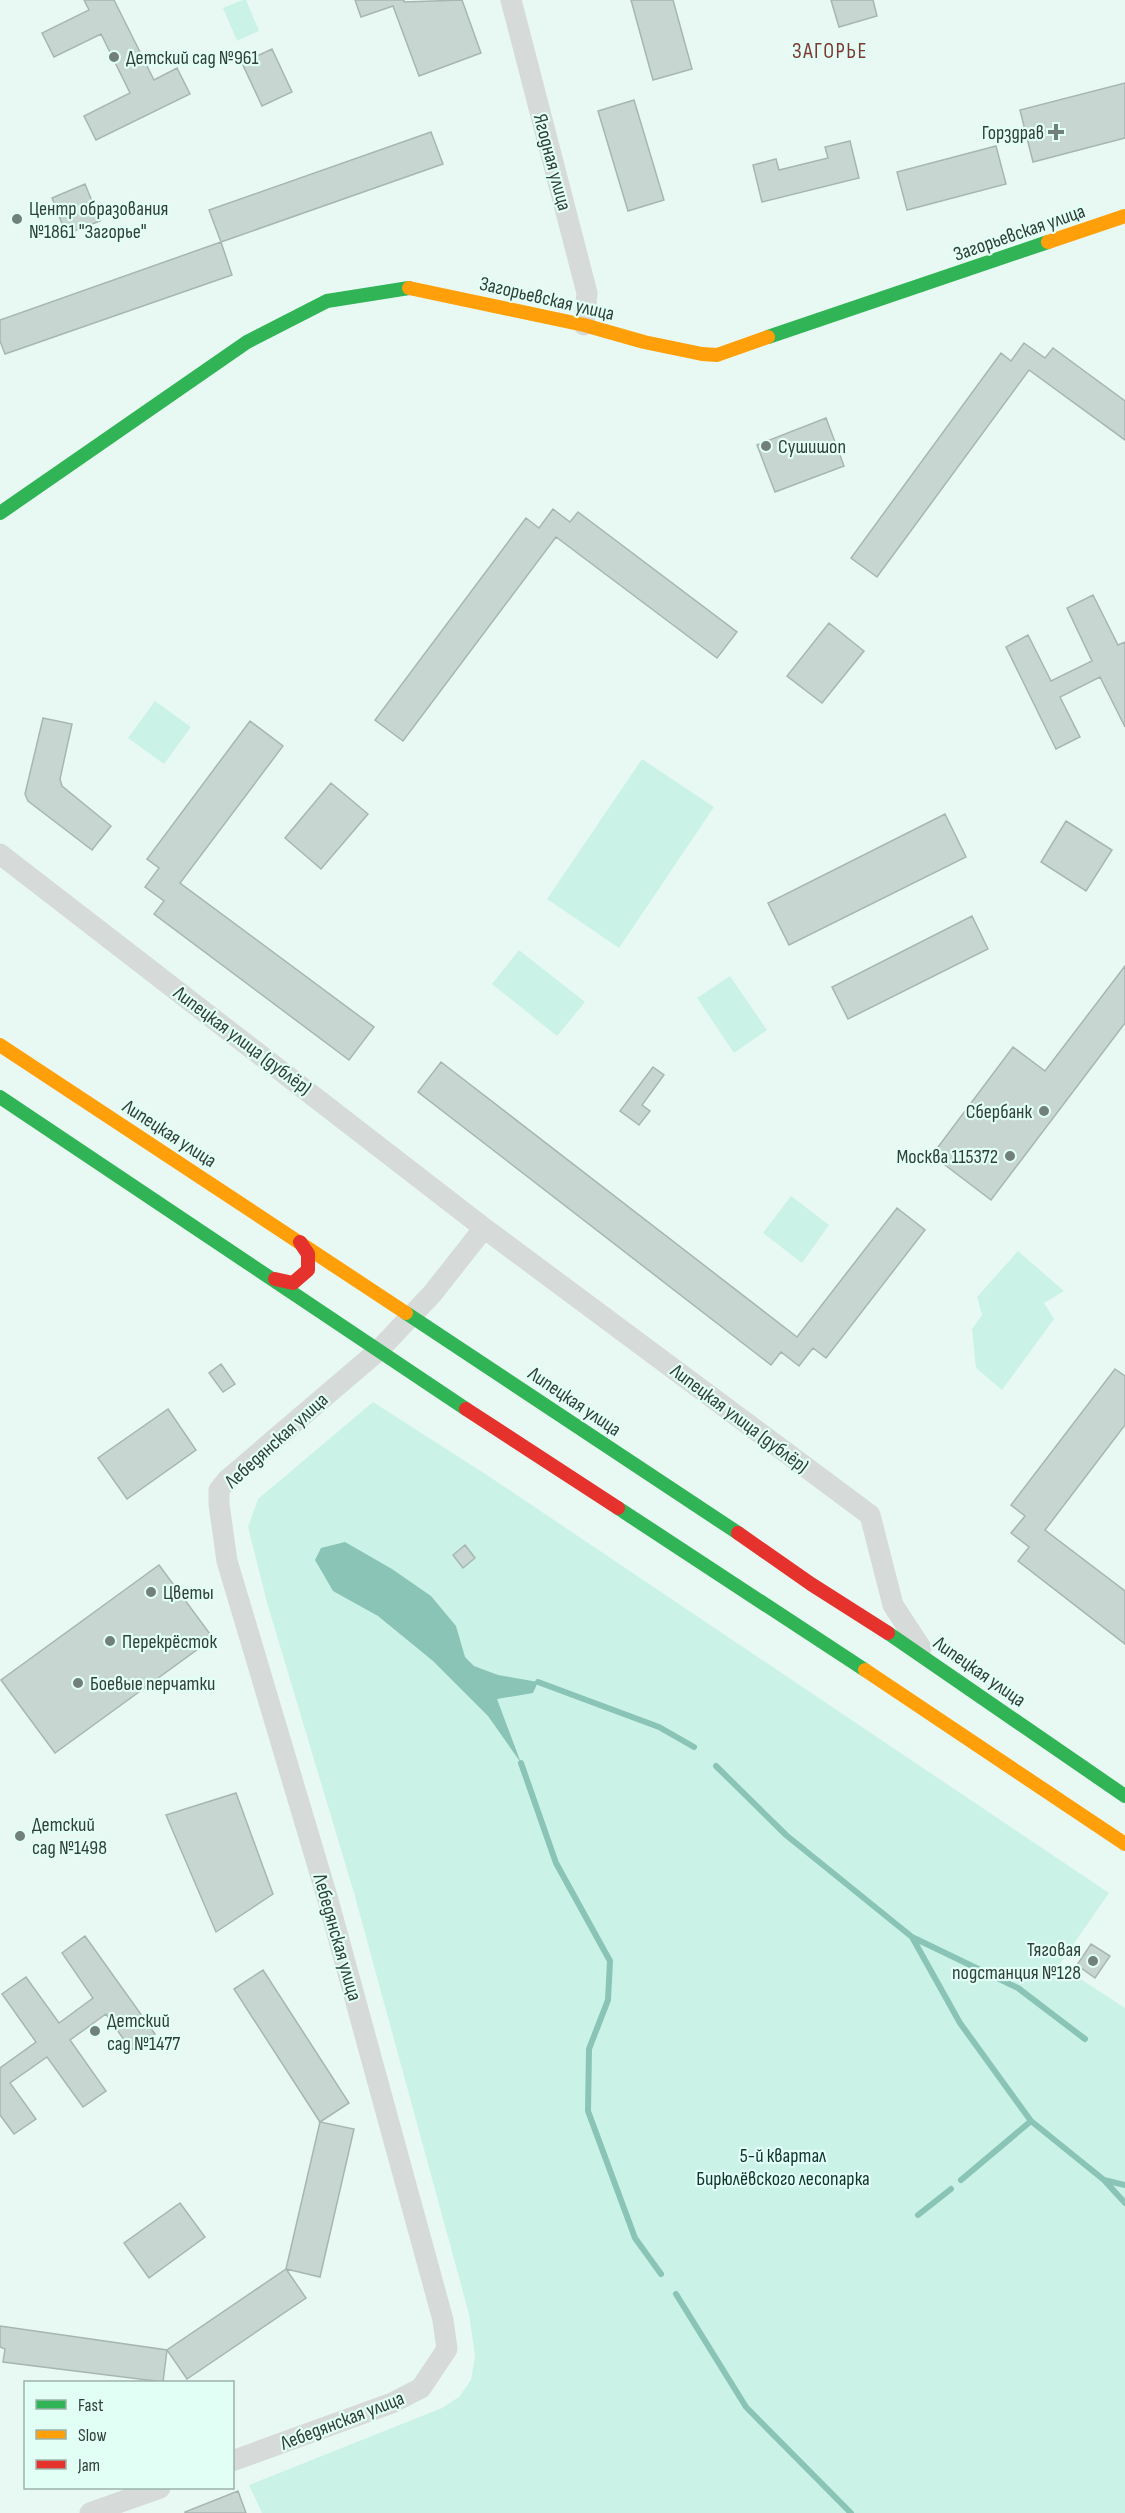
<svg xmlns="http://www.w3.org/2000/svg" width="1125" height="2513" font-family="'Sofia Sans Condensed',sans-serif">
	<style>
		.green { fill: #cbf2e7 }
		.water { fill: #8ac4b6 }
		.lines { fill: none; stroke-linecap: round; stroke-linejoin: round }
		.stream { stroke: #8ac4b6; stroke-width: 6 }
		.building { fill: #c7d6d1; stroke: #a8b6b2; stroke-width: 1.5 }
		.street { stroke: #d6dad8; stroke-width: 21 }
		.fast { stroke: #30b455; stroke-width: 14 }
		.slow { stroke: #ff9f0a; stroke-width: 14 }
		.jam { stroke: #e5322d; stroke-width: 14 }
		.poi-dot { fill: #71807b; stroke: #e2fff6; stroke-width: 2 }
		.labels { text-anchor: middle; stroke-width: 4.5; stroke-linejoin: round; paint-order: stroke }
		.poi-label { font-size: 20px; fill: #313f3b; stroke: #e2fff6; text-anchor: start }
		.street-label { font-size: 20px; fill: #313f3b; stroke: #e2fff6 }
		.park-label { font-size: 20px; fill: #0f342c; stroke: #e2fff6 }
		.quarter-label { font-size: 22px; letter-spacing: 1.5px; fill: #7f3732; stroke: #e2fff6 }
	</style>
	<rect width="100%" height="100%" fill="#e8f9f3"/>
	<path class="green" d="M 243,0 L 246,0 L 259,31 L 237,41 L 223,8 Z
		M 155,701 L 191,727 L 164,764 L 128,738 Z
		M 642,759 L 714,807 L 619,948 L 547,899 Z
		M 519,950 L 585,1002 L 557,1036 L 492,984 Z
		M 730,976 L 767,1030 L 734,1053 L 697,998 Z
		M 791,1196 L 829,1225 L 802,1263 L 763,1233 Z
		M 1018,1251 L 1064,1291 L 1044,1303 L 1054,1319 L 1002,1390 L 976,1368 L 972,1329 L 982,1315 L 977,1297 Z
		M 373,1402 L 490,1477 L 1109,1893 L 1059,1965 L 1125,2008 L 1125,2513 L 262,2513 L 249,2485 L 442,2408 L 459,2397 L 471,2380 L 475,2356 L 469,2314 L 354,1893 L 268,1606 L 248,1527 L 258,1499 Z"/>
	<path class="water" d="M 345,1542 L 392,1569 L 431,1596 L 456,1626 L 465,1657 L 474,1666 L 498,1675 L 538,1682 L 533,1693 L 497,1699 L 521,1763 L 488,1716 L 433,1661 L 378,1616 L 333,1591 L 315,1560 L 321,1548 Z"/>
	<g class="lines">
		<path class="stream" d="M 538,1682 L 659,1727 L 694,1747
			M 521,1763 L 556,1863 L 610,1961 L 608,2000 L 589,2049 L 588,2111 L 635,2238 L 661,2274
			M 716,1766 L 786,1835 L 912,1937 L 1018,1988 L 1085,2039
			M 912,1937 L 960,2023 L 1031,2121 L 1104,2180 L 1125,2185
			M 961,2180 L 1031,2121
			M 1104,2180 L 1125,2203
			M 918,2215 L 951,2189
			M 676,2294 L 746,2407 L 851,2513"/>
	</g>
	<path class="building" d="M 84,0 L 114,0 L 154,80 L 177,68 L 190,94 L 96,140 L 84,116 L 130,93 L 101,34 L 54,57 L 42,33 L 89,10 Z
		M 355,0 L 404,0 L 404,2 L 462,0 L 481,53 L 419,76 L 393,6 L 361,17 Z
		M 631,0 L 673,0 L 692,69 L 653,80 Z
		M 831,0 L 873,0 L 877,16 L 839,27 Z
		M 272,49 L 292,92 L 262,106 L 242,63 Z
		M 1125,83 L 1125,138 L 1033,162 L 1020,110 Z
		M 634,100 L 664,200 L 628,211 L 598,111 Z
		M 431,132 L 443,164 L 221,242 L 209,210 Z
		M 850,141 L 859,178 L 762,202 L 753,165 L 776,159 L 779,170 L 828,158 L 825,147 Z
		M 996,146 L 1006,184 L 907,210 L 897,172 Z
		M 85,184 L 100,221 L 66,234 L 52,198 Z
		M 221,242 L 232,275 L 5,354 L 0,341 L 0,320 Z
		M 1024,343 L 1045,358 L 1053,348 L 1125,401 L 1125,440 L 1029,370 L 877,577 L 851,558 L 1001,353 L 1011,361 Z
		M 826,418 L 844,466 L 775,492 L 757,445 Z
		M 553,509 L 570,522 L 578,512 L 737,632 L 717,658 L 556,537 L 403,741 L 375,720 L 526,518 L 539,528 Z
		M 1093,595 L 1118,645 L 1125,642 L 1125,727 L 1100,677 L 1060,697 L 1080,737 L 1056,749 L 1006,647 L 1028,635 L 1051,681 L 1092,661 L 1067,608 Z
		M 829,623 L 864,651 L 822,703 L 787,676 Z
		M 43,718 L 72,724 L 60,779 L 62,786 L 111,826 L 92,850 L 28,801 L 25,794 Z
		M 250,721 L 283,746 L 180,883 L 374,1027 L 349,1060 L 154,914 L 164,901 L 145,887 L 159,868 L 147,859 Z
		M 331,783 L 368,814 L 321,869 L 285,838 Z
		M 945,814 L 966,857 L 789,945 L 768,903 Z
		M 1066,821 L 1112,850 L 1086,891 L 1041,862 Z
		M 972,916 L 988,949 L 848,1019 L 832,987 Z
		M 1125,966 L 1125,1023 L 991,1200 L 932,1155 L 1013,1047 L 1045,1071 Z
		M 441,1062 L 797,1337 L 897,1208 L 925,1230 L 826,1358 L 813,1348 L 799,1366 L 781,1352 L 771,1365 L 418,1092 Z
		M 653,1067 L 664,1075 L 642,1105 L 650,1111 L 639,1125 L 620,1111 Z
		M 221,1364 L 235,1384 L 223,1392 L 209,1373 Z
		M 1115,1369 L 1125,1376 L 1125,1425 L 1045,1530 L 1125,1591 L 1125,1644 L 1018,1561 L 1029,1547 L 1011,1533 L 1025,1516 L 1011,1505 Z
		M 168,1409 L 196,1450 L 127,1499 L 98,1458 Z
		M 465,1545 L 475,1558 L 463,1568 L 453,1555 Z
		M 159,1565 L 213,1638 L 55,1753 L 1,1680 Z
		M 236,1793 L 273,1894 L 216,1932 L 166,1815 Z
		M 85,1936 L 155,2034 L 131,2050 L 106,2014 L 70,2040 L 106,2091 L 83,2107 L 47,2057 L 10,2083 L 36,2119 L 14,2134 L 0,2115 L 0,2068 L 36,2042 L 2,1994 L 26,1977 L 59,2023 L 93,1998 L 62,1953 Z
		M 1091,1944 L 1110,1956 L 1095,1978 L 1077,1965 Z
		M 263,1970 L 349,2103 L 320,2122 L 354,2129 L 320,2277 L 286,2269 L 320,2122 L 234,1989 Z
		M 180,2203 L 205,2237 L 149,2278 L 124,2243 Z
		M 286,2269 L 306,2298 L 187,2379 L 167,2350 Z
		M 0,2326 L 167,2350 L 163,2382 L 3,2362 L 5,2349 L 0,2347 Z
		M 238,2491 L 246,2513 L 185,2513 L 185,2512 Z"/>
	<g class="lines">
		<path class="street" d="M 511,0 L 587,293 L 584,325
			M 0,854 L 484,1228 L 870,1515 L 893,1605 L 921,1648
			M 232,2461 L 392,2403 L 421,2388 L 447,2349 L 443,2320 L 328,1900 L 227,1561 L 219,1504 L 219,1490 L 227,1480 L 378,1351 L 432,1294 L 484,1228
			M 90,2513 L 160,2488"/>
		<path class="fast" d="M 768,337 L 1048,242
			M 0,513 L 247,342 L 327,301 L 409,288
			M 0,1097 L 466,1409
			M 406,1313 L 738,1533
			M 618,1508 L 865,1670
			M 888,1633 L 1125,1796"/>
		<path class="slow" d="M 1048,242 L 1125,216
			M 409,288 L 584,325 L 644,342 L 702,354 L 717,355 L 768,337
			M 0,1045 L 406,1313
			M 865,1670 L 1125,1844"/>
		<path class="jam" d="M 275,1279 L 293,1283 L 308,1270 L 308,1254 L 300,1242
			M 466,1409 L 618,1508
			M 738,1533 L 811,1584 L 888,1633"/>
	</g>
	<g class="poi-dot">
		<circle cx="114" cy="57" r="6"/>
		<path d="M1053 123h6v6h6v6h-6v6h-6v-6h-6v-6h6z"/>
		<circle cx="17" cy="219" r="6"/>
		<circle cx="766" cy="446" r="6"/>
		<circle cx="1044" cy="1111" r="6"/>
		<circle cx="1010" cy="1156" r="6"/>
		<circle cx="151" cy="1592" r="6"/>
		<circle cx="110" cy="1641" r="6"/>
		<circle cx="78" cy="1683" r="6"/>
		<circle cx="20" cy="1836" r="6"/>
		<circle cx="1093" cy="1961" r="6"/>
		<circle cx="95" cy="2031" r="6"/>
	</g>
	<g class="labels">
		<g class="poi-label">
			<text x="126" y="64">Детский сад №961</text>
			<text x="1044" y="139" text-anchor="end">Горздрав</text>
			<text x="29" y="215">Центр образования<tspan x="29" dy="23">№1861 "Загорье"</tspan></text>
			<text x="778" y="453">Сушишоп</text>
			<text x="1032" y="1118" text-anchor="end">Сбербанк</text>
			<text x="998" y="1163" text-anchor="end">Москва 115372</text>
			<text x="163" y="1599">Цветы</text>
			<text x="122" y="1648">Перекрёсток</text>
			<text x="90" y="1690">Боевые перчатки</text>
			<text x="32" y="1831">Детский<tspan x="32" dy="23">сад №1498</tspan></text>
			<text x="1081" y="1956" text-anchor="end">Тяговая<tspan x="1081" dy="23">подстанция №128</tspan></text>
			<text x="107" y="2027">Детский<tspan x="107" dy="23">сад №1477</tspan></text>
		</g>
		<g class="street-label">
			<text transform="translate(553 162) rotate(75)" y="7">Ягодная улица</text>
			<text transform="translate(1019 232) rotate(-19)" y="7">Загорьевская улица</text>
			<text transform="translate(547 298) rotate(13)" y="7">Загорьевская улица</text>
			<text transform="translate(243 1040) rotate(37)" y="7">Липецкая улица (дублёр)</text>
			<text transform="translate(170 1133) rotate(33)" y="7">Липецкая улица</text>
			<text transform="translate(575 1401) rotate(34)" y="7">Липецкая улица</text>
			<text transform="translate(740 1418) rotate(37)" y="7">Липецкая улица (дублёр)</text>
			<text transform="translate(276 1440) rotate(-42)" y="7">Лебедянская улица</text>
			<text transform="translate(980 1671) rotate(35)" y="7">Липецкая улица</text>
			<text transform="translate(338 1937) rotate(74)" y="7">Лебедянская улица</text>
			<text transform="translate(342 2420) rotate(-21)" y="7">Лебедянская улица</text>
		</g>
		<g class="park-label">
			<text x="783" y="2162">5-й квартал<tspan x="783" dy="23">Бирюлёвского лесопарка</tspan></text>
		</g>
		<g class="quarter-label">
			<text x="830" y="58">ЗАГОРЬЕ</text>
		</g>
	</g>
	<rect x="24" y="2381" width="210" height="108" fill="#e2fff6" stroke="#9bb2ab" stroke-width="1.5"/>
	<rect x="36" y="2400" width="30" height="9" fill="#30b455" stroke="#9bb2ab" stroke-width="1.5"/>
	<text x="78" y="2411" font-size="18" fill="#313f3b">Fast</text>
	<rect x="36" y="2430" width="30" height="9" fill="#ff9f0a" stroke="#9bb2ab" stroke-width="1.5"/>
	<text x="78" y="2441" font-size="18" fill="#313f3b">Slow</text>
	<rect x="36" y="2460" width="30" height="9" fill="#e5322d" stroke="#9bb2ab" stroke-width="1.5"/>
	<text x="78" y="2471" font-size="18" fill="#313f3b">Jam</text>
</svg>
